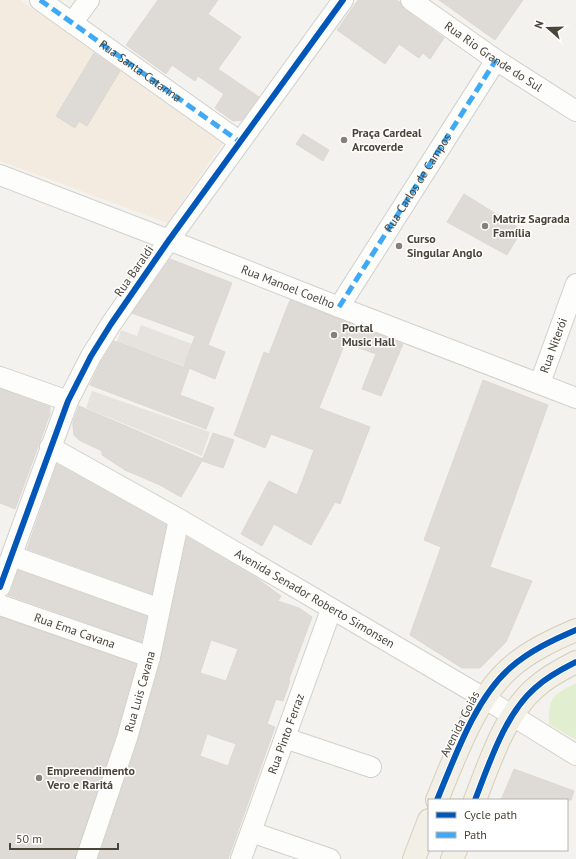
<svg xmlns="http://www.w3.org/2000/svg" width="576" height="859" font-family="'PT Sans',sans-serif">
	<style>
		.commercial { fill: #f3ebdf }
		.green { fill: #e1eecf }
		.parking { fill: #e6e3df }
		.building { fill: #dedbd6; stroke: #dcd9d4; fill-rule: evenodd }
		.lines { fill: none; stroke-linecap: round; stroke-linejoin: round }
		.minor-casing { stroke: #d2d0cb; stroke-width: 22 }
		.major-casing { stroke: #d6cebb; stroke-width: 24 }
		.minor { stroke: #fdfdfc; stroke-width: 20 }
		.major { stroke: #f2efe6; stroke-width: 22 }
		.quiet { stroke: #3fa9f5; stroke-width: 5; stroke-dasharray: 10 5; stroke-linecap: butt }
		.cycleway-casing { stroke: #fff; stroke-width: 8 }
		.cycleway { stroke: #0057b8; stroke-width: 6 }
		.poi-dot { fill: #868178; stroke: #fff; stroke-width: 1.5 }
		.labels { text-anchor: middle; stroke-width: 3; stroke-linejoin: round; paint-order: stroke }
		.street-label { font-size: 12px; fill: #4b4439; stroke: #fff }
		.poi-label { font-size: 12px; font-weight: bold; fill: #4b4439; stroke: #fff; text-anchor: start }
	</style>
	<rect width="100%" height="100%" fill="#f4f2ee"/>
	<path class="commercial" d="M 0,0 L 20,0 L 223,143 L 167,223 L 0,161 Z"/>
	<path class="green" d="M 576,683 L 576,740 L 549,724 C 548,696 554,695 576,683 Z"/>
	<path class="parking" d="M 141,325 L 192,344 L 184,366 L 117,342 L 121,330 L 137,336 Z
		M 92,391 L 210,432 L 202,456 L 86,408 Z"/>
	<path class="building" d="M 158,0 L 218,0 L 208,14 L 241,37 L 218,69 L 259,97 L 242,120 L 233,121 L 215,108 L 224,94 L 198,76 L 195,81 L 172,65 L 166,74 L 126,45 Z
		M 358,0 L 396,0 L 400,2 L 404,9 L 444,38 L 430,59 L 423,53 L 419,58 L 399,44 L 385,64 L 337,30 Z
		M 439,0 L 523,0 L 495,40 Z
		M 94,53 L 120,71 L 87,126 L 79,121 L 75,128 L 56,116 Z
		M 303,134 L 329,150 L 323,161 L 296,144 Z
		M 464,194 L 522,230 L 507,255 L 447,222 Z
		M 170,259 L 232,283 L 208,345 L 225,352 L 215,379 L 184,366 L 195,336 L 132,313 Z
		M 290,300 L 403,344 L 381,396 L 362,389 L 376,354 L 345,343 L 319,408 L 370,427 L 340,504 L 335,502 L 311,545 L 274,524 L 262,546 L 241,534 L 269,481 L 297,495 L 314,450 L 271,434 L 265,448 L 234,435 L 264,352 L 269,354 Z
		M 114,341 L 189,369 L 180,395 L 214,408 L 206,429 L 90,385 L 101,362 Z
		M 483,380 L 548,405 L 490,567 L 532,581 L 506,642 L 480,668 L 462,668 L 410,635 L 441,547 L 424,540 Z
		M 0,389 L 50,407 L 50,414 L 15,509 L 0,503 Z
		M 79,406 L 203,459 L 181,497 L 160,485 L 125,470 L 102,455 L 102,451 L 79,440 L 74,435 L 73,426 L 73,422 Z
		M 213,433 L 234,440 L 223,468 L 202,461 Z
		M 57,464 L 166,525 L 152,594 L 27,549 Z
		M 187,537 L 258,579 L 281,596 L 278,601 L 299,608 L 312,617 L 289,679 L 290,681 L 283,701 L 276,699 L 267,724 L 275,727 L 228,859 L 98,859 L 138,741 L 161,660 ZM 211,640 L 238,649 L 226,681 L 200,673 ZM 207,734 L 236,744 L 228,766 L 200,756 Z
		M 18,570 L 147,616 L 141,642 L 8,595 L 11,591 Z
		M 0,617 L 136,664 L 116,735 L 75,859 L 0,859 Z
		M 514,769 L 574,791 L 571,800 L 501,800 Z"/>
	<g class="lines">
		<g class="minor-casing">
			<g id="minor">
				<path id="s1" d="M 40,0 L 240,142"/>
				<path id="s2" d="M 411,0 L 496,60 L 576,111"/>
				<path d="M 72,23 L 89,0"/>
				<path id="s3" d="M 0,175 L 169,240 L 339,307 L 576,398"/>
				<path id="s4" d="M 339,307 L 496,60"/>
				<path d="M 0,377 L 68,401"/>
				<path id="s5" d="M 540,383 L 576,284"/>
				<path id="s6" d="M 50,447 L 179,519 L 484,698 L 576,755"/>
				<path d="M 12,556 L 160,609"/>
				<path d="M 0,587 L 68,401 L 91,356 L 111,324 L 169,240 L 343,0"/>
				<path id="s7" d="M 0,605 L 150,657"/>
				<path d="M 285,738 L 371,767"/>
				<path d="M 251,832 L 330,859"/>
				<path id="s8" d="M 86,859 L 127,738 L 138,699 L 150,657 L 179,519"/>
				<path id="s9" d="M 241,859 L 331,610"/>
			</g>
		</g>
		<g class="major-casing">
			<path id="major" d="M 437,800 C 455,757 475,699 510,668 C 529,651 553,640 576,630
				M 475,800 C 489,764 505,714 535,688 C 547,677 562,669 576,662
				M 414,859 L 429,820
				M 452,859 L 456,850"/>
		</g>
		<use href="#minor" class="minor"/>
		<use href="#major" class="major"/>
		<path class="quiet" d="M 40,0 L 240,142
			M 339,307 L 496,60"/>
		<g class="cycleway-casing">
			<path id="cycleway" d="M 0,587 L 68,401 L 91,356 L 111,324 L 169,240 L 343,0
				M 437,800 C 455,757 475,699 510,668 C 529,651 553,640 576,630
				M 475,800 C 489,764 505,714 535,688 C 547,677 562,669 576,662"/>
		</g>
		<use href="#cycleway" class="cycleway"/>
	</g>
	<g class="poi-dot">
		<circle cx="344" cy="140" r="4"/>
		<circle cx="485" cy="226" r="4"/>
		<circle cx="399" cy="246" r="4"/>
		<circle cx="334" cy="335" r="4"/>
		<circle cx="39" cy="778" r="4"/>
	</g>
	<g class="labels">
		<g class="street-label">
			<text dy="4" stroke="none"><textPath href="#s2" startOffset="100">Rua Rio Grande do Sul</textPath></text>
			<text dy="4" stroke="none"><textPath href="#s1" startOffset="123">Rua Santa Catarina</textPath></text>
			<text dy="4" stroke="none"><textPath href="#s4" startOffset="147">Rua Carlos de Campos</textPath></text>
			<text transform="translate(134 271) rotate(-55)" y="4">Rua Baraldi</text>
			<text dy="4" stroke="none"><textPath href="#s3" startOffset="309">Rua Manoel Coelho</textPath></text>
			<text dy="4" stroke="none"><textPath href="#s5" startOffset="40">Rua Niterói</textPath></text>
			<text dy="4" stroke="none"><textPath href="#s6" startOffset="305">Avenida Senador Roberto Simonsen</textPath></text>
			<text dy="4" stroke="none"><textPath href="#s7" startOffset="79">Rua Ema Cavana</textPath></text>
			<text dy="4" stroke="none"><textPath href="#s8" startOffset="176">Rua Luis Cavana</textPath></text>
			<text transform="translate(460 724) rotate(-63)" y="4">Avenida Goiás</text>
			<text dy="4" stroke="none"><textPath href="#s9" startOffset="133">Rua Pinto Ferraz</textPath></text>
		</g>
		<g class="poi-label">
			<text x="352" y="137">Praça Cardeal<tspan x="352" dy="14">Arcoverde</tspan></text>
			<text x="493" y="223">Matriz Sagrada<tspan x="493" dy="14">Família</tspan></text>
			<text x="407" y="243">Curso<tspan x="407" dy="14">Singular Anglo</tspan></text>
			<text x="342" y="332">Portal<tspan x="342" dy="14">Music Hall</tspan></text>
			<text x="47" y="775">Empreendimento<tspan x="47" dy="14">Vero e Raritá</tspan></text>
		</g>
	</g>
	<rect x="428" y="799" width="140" height="52" fill="#ffffff" stroke="#b7b4b0"/>
	<rect x="436" y="812" width="20" height="6" fill="#0057b8" stroke="#b7b4b0"/>
	<text x="464" y="819" font-size="12" fill="#4b4439">Cycle path</text>
	<rect x="436" y="832" width="20" height="6" fill="#3fa9f5" stroke="#b7b4b0"/>
	<text x="464" y="839" font-size="12" fill="#4b4439">Path</text>
	<g transform="translate(548 28) rotate(290)" stroke="#ffffff" stroke-width="3" paint-order="stroke">
	<path d="M0-3L7 15L0 10L-7 15Z" fill="#4b4439"/>
	<text y="-6" font-size="11" font-weight="bold" text-anchor="middle" fill="#4b4439">N</text>
	</g>
	<path d="M10 843v6h108v-6" fill="none" stroke="#4b4439" stroke-width="2"/>
	<text x="16" y="843" font-size="12" fill="#4b4439" stroke="#ffffff" stroke-width="3" paint-order="stroke">50 m</text>
</svg>
